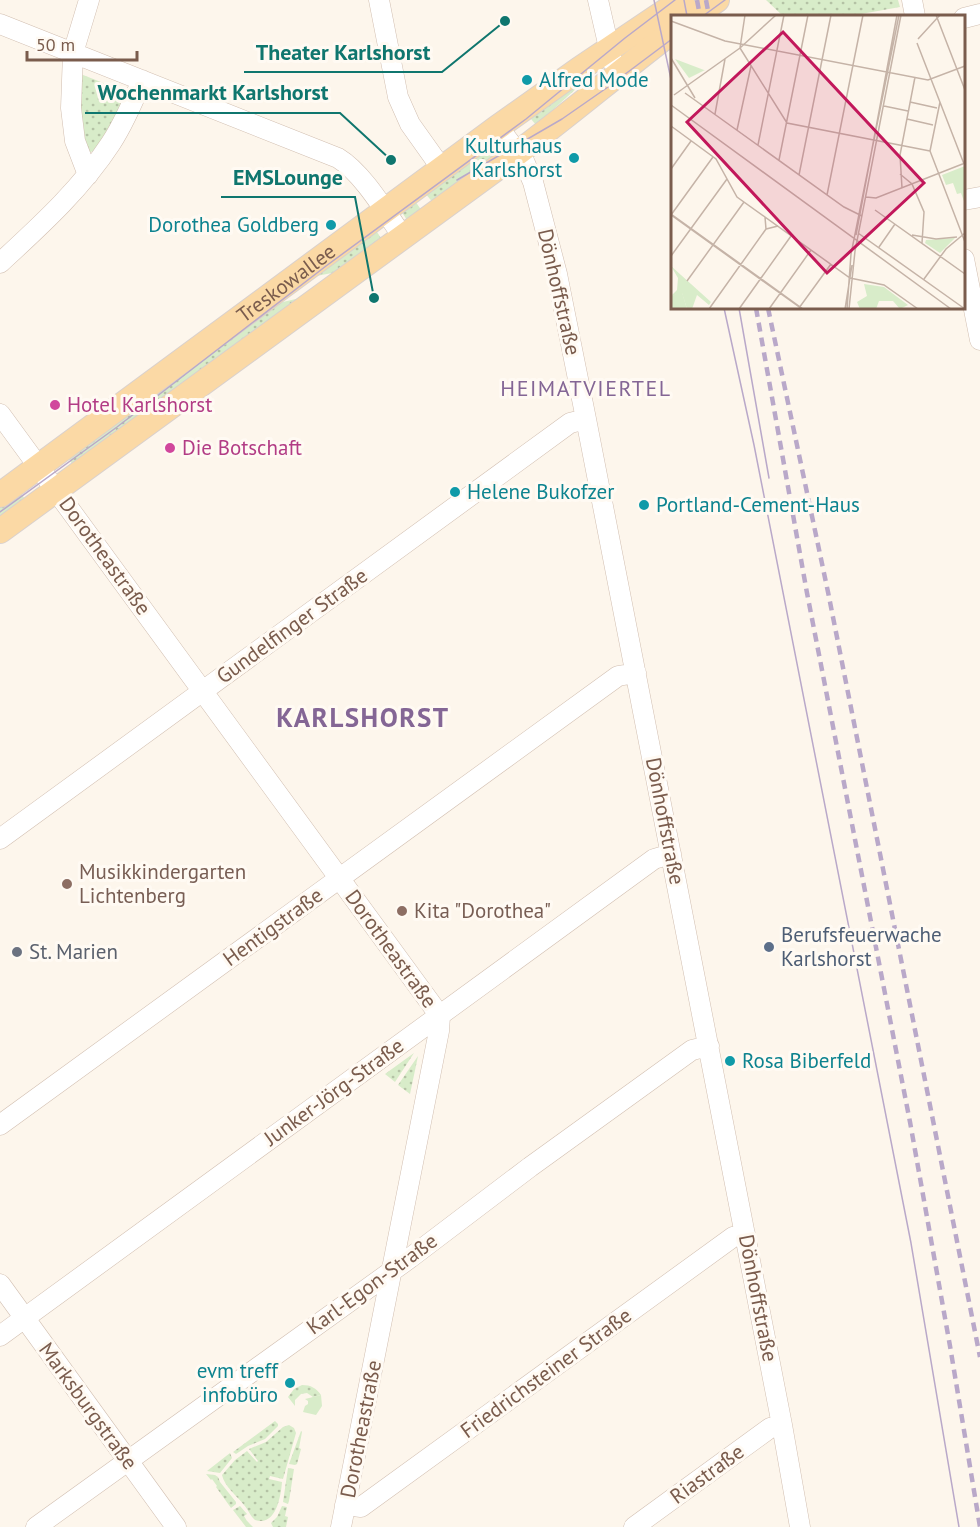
<svg xmlns="http://www.w3.org/2000/svg" width="980" height="1527" font-family="'PT Sans',sans-serif">
	<style>
		.grass { fill: url(#grass-dots) }
		.garden { fill: #d8ecc9 }
		.lines { fill: none; stroke-linecap: round; stroke-linejoin: round }
		.minor-casing { stroke: #d1beb0; stroke-width: 21 }
		.major-casing { stroke: #dad1cd; stroke-width: 26 }
		.minor { stroke: #fff; stroke-width: 20 }
		.major { stroke: #fbd9a5; stroke-width: 24 }
		.tram { stroke: #b9a8c9; stroke-width: 1.5 }
		.rail { stroke: #b9a8c9; stroke-width: 4.5; stroke-dasharray: 9 6; stroke-linecap: butt }
		.culture-dot { fill: #0f9aa8; stroke: #fffaf3; stroke-width: 2 }
		.hotel-dot { fill: #d1479c; stroke: #fffaf3; stroke-width: 2 }
		.education-dot { fill: #8d6e63; stroke: #fffaf3; stroke-width: 2 }
		.service-dot { fill: #5c6f8a; stroke: #fffaf3; stroke-width: 2 }
		.worship-dot { fill: #6b7280; stroke: #fffaf3; stroke-width: 2 }
		.labels { text-anchor: middle; stroke-width: 6; stroke-linejoin: round; paint-order: stroke }
		.culture-label { font-size: 21px; fill: #0d838f; stroke: #fffaf3; text-anchor: start }
		.street-label { font-size: 21px; fill: #7a5c4d; stroke: #fffaf3 }
		.hotel-label { font-size: 21px; fill: #b23c85; stroke: #fffaf3; text-anchor: start }
		.education-label { font-size: 21px; fill: #785e54; stroke: #fffaf3; text-anchor: start }
		.service-label { font-size: 21px; fill: #4e5e75; stroke: #fffaf3; text-anchor: start }
		.worship-label { font-size: 21px; fill: #5b616d; stroke: #fffaf3; text-anchor: start }
		.neighbourhood-label { font-size: 22px; letter-spacing: 1.5px; fill: #846695; stroke: #fffaf3 }
		.district-label { font-size: 27px; font-weight: bold; letter-spacing: 1.5px; fill: #846695; stroke: #fffaf3 }
		.inset-road { fill: none; stroke: #c5b3a7; stroke-width: 1.5 }
		.view { fill: #c2185b; fill-opacity: 0.15; stroke: #c2185b; stroke-width: 3 }
		.inset-edge { fill: none; stroke: #7a5c4d; stroke-width: 3 }
		.leader { fill: none; stroke: #0f766e; stroke-width: 2 }
		.callout-dot { fill: #0f766e; stroke: #fffaf3; stroke-width: 2 }
		.callout-label { font-size: 22px; text-anchor: middle; font-weight: bold; fill: #0f766e; stroke: #fffaf3; stroke-width: 6; stroke-linejoin: round; paint-order: stroke }
	</style>
	<defs>
		<pattern id="grass-dots" width="8" height="8" patternUnits="userSpaceOnUse" patternTransform="scale(1.5)"><rect width="8" height="8" fill="#d8ecc9"/><path d="M2 2h.1M6 6h.1" fill="none" stroke="#b4c2a5" stroke-width="1.8" stroke-linecap="round"/></pattern>
	</defs>
	<rect width="100%" height="100%" fill="#fdf6ec"/>
	<path class="grass" d="M 766,0 L 898,0 L 900,7 L 850,16 L 783,16 Z
		M 590,71 L 591,75 L 588,78 L 536,125 L 531,119 Z
		M 78,73 L 129,93 L 96,150 L 88,153 L 80,136 Z
		M 489,145 L 491,148 L 495,145 L 500,150 L 496,152 L 497,155 L 489,159 L 491,162 L 435,205 L 424,192 Z
		M 413,198 L 424,214 L 407,220 L 399,208 Z
		M 378,224 L 381,229 L 377,232 L 381,238 L 332,273 L 306,278 Z
		M 300,298 L 75,468 L 68,458 L 270,305 Z
		M 21,493 L 28,504 L 0,524 L 0,508 Z
		M 414,1053 L 395,1082 L 385,1074 Z
		M 418,1056 L 410,1094 L 398,1085 Z
		M 302,1385 C 311,1385 316,1388 321,1395 L 313,1397 L 307,1393 L 301,1394 L 295,1400 L 295,1406 L 288,1397 L 294,1389 Z
		M 275,1421 L 278,1424 L 278,1426 L 265,1439 L 248,1446 L 236,1454 L 233,1452 Z
		M 289,1425 L 294,1428 L 296,1433 L 283,1479 L 270,1476 L 269,1479 L 282,1482 C 281,1494 277,1527 255,1520 C 250,1516 248,1509 244,1505 C 237,1496 224,1486 222,1475 L 235,1460 L 247,1451 L 257,1462 L 258,1461 L 249,1449 L 266,1442 L 283,1427 Z
		M 301,1431 L 302,1432 L 299,1448 L 301,1449 L 297,1464 L 295,1465 L 289,1464 Z
		M 230,1453 L 232,1458 L 220,1473 L 207,1471 Z
		M 288,1468 L 294,1469 L 289,1501 L 288,1504 L 283,1502 Z
		M 206,1474 L 215,1475 L 218,1477 L 220,1482 L 236,1502 L 236,1504 L 231,1508 L 216,1487 L 217,1486 L 212,1479 L 211,1480 Z
		M 240,1506 L 247,1514 L 244,1516 L 247,1521 L 253,1527 L 246,1527 L 233,1510 Z
		M 282,1506 L 287,1507 L 285,1516 L 288,1517 L 286,1527 L 273,1527 L 271,1523 L 277,1517 Z"/>
	<path class="garden" d="M 321,1395 L 322,1406 L 316,1415 L 303,1412 L 305,1406 L 308,1404 L 308,1401 L 305,1399 Z"/>
	<g class="lines">
		<g class="minor-casing">
			<path id="minor" d="M 379,0 L 398,97 L 410,124 L 442,169
				M 598,0 L 612,61
				M 912,0 L 915,16
				M 964,18 L 980,14
				M 0,24 L 338,158 C 363,173 386,213 403,237
				M 498,127 L 524,161 L 533,182 L 557,274 L 586,419 L 782,1425 L 800,1527
				M 88,175 L 75,141 L 71,108 L 73,53 L 89,0
				M 964,200 L 980,197
				M 964,259 L 980,340
				M 0,263 C 40,226 81,189 111,143 C 124,123 133,102 142,80
				M 0,414 L 440,1016 L 439,1031 L 341,1527
				M 0,839 L 570,423 L 586,419
				M 0,1125 L 618,676 L 636,673
				M 0,1284 L 176,1527
				M 0,1336 L 654,859 L 671,854
				M 345,1505 L 361,1507 L 733,1237 L 745,1234
				M 36,1527 L 410,1258 L 530,1167 L 692,1050 L 709,1046
				M 634,1527 L 770,1428 L 782,1425"/>
		</g>
		<g class="major-casing">
			<g id="major">
				<path d="M 694,16 L 717,0"/>
				<path id="s1" d="M 0,495 L 498,127 L 578,70 L 682,0"/>
				<path d="M 0,531 C 172,406 344,281 515,155 C 569,115 619,72 672,32"/>
			</g>
		</g>
		<use href="#minor" class="minor"/>
		<use href="#major" class="major"/>
		<path class="tram" d="M 654,0 L 672,84
			M 684,0 L 687,16
			M 703,16 L 725,0
			M 457,180 L 562,119 L 608,87 L 672,39
			M 724,308 L 754,445 L 911,1243 L 959,1527
			M 739,308 L 769,478
			M 0,512 L 117,427 L 326,266 L 526,119 L 625,38 L 675,0"/>
		<path class="rail" d="M 697,0 L 700,16
			M 706,0 L 709,16
			M 756,308 L 807,593 L 910,1122 L 950,1346 L 980,1527
			M 768,308 L 828,592 L 980,1357"/>
	</g>
	<g class="culture-dot">
		<circle cx="527" cy="80" r="6"/>
		<circle cx="574" cy="158" r="6"/>
		<circle cx="331" cy="225" r="6"/>
		<circle cx="455" cy="492" r="6"/>
		<circle cx="644" cy="505" r="6"/>
		<circle cx="730" cy="1061" r="6"/>
		<circle cx="290" cy="1383" r="6"/>
	</g>
	<g class="hotel-dot">
		<circle cx="55" cy="405" r="6"/>
		<circle cx="170" cy="448" r="6"/>
	</g>
	<g class="education-dot">
		<circle cx="67" cy="884" r="6"/>
		<circle cx="402" cy="911" r="6"/>
	</g>
	<circle class="service-dot" cx="769" cy="947" r="6"/>
	<circle class="worship-dot" cx="17" cy="952" r="6"/>
	<g class="labels">
		<g class="culture-label">
			<text x="539" y="87">Alfred Mode</text>
			<text x="562" y="153" text-anchor="end">Kulturhaus<tspan x="562" dy="24">Karlshorst</tspan></text>
			<text x="319" y="232" text-anchor="end">Dorothea Goldberg</text>
			<text x="467" y="499">Helene Bukofzer</text>
			<text x="656" y="512">Portland-Cement-Haus</text>
			<text x="742" y="1068">Rosa Biberfeld</text>
			<text x="278" y="1378" text-anchor="end">evm treff<tspan x="278" dy="24">infobüro</tspan></text>
		</g>
		<g class="street-label">
			<text dy="7" stroke="none"><textPath href="#s1" startOffset="356">Treskowallee</textPath></text>
			<text transform="translate(559 292) rotate(77)" y="7">Dönhoffstraße</text>
			<text transform="translate(105 556) rotate(54)" y="7">Dorotheastraße</text>
			<text transform="translate(292 626) rotate(-36)" y="7">Gundelfinger Straße</text>
			<text transform="translate(665 821) rotate(79)" y="7">Dönhoffstraße</text>
			<text transform="translate(273 927) rotate(-36)" y="7">Hentigstraße</text>
			<text transform="translate(391 949) rotate(54)" y="7">Dorotheastraße</text>
			<text transform="translate(334 1092) rotate(-36)" y="7">Junker-Jörg-Straße</text>
			<text transform="translate(372 1284) rotate(-36)" y="7">Karl-Egon-Straße</text>
			<text transform="translate(758 1298) rotate(79)" y="7">Dönhoffstraße</text>
			<text transform="translate(546 1373) rotate(-36)" y="7">Friedrichsteiner Straße</text>
			<text transform="translate(88 1406) rotate(54)" y="7">Marksburgstraße</text>
			<text transform="translate(361 1429) rotate(-79)" y="7">Dorotheastraße</text>
			<text transform="translate(707 1474) rotate(-36)" y="7">Riastraße</text>
		</g>
		<g class="hotel-label">
			<text x="67" y="412">Hotel Karlshorst</text>
			<text x="182" y="455">Die Botschaft</text>
		</g>
		<g class="education-label">
			<text x="79" y="879">Musikkindergarten<tspan x="79" dy="24">Lichtenberg</tspan></text>
			<text x="414" y="918">Kita "Dorothea"</text>
		</g>
		<g class="service-label">
			<text x="781" y="942">Berufsfeuerwache<tspan x="781" dy="24">Karlshorst</tspan></text>
		</g>
		<g class="worship-label">
			<text x="29" y="959">St. Marien</text>
		</g>
		<g class="neighbourhood-label">
			<text x="586" y="396">HEIMATVIERTEL</text>
		</g>
		<g class="district-label">
			<text x="363" y="727">KARLSHORST</text>
		</g>
	</g>
	<g transform="translate(671 15)">
		<rect width="294" height="294" fill="#fdf6ec"/>
		<path d="M 4,44 L 33,55 L 34,55 L 18,63 ZM 294,151 L 294,189 L 290,178 L 286,179 L 282,168 L 275,170 L 271,160 ZM 284,223 L 269,238 L 254,228 L 255,225 ZM 0,251 L 40,287 L 38,290 L 26,280 L 21,294 L 16,294 L 11,278 L 0,281 L 6,275 L 7,263 Z" fill="#d8ecc9"/>
		<path d="M 193,269 L 213,272 L 237,290 L 229,294 L 222,286 L 208,286 L 205,294 L 189,294 L 186,287 L 196,281 Z" fill="#d8ecc9"/>
		<path d="M 11,277 L 16,294 L 0,294 L 0,281 Z" fill="#d8ecc9"/>
		<path class="inset-road" d="M 74,0 L 69,33 L 116,108 L 259,136M 265,0 L 294,75M 0,6 L 54,26 L 257,65 L 294,51M 247,24 L 269,0M 246,28 L 293,149M 0,43 L 24,83M 14,78 L 173,192 L 191,201M 3,80 L 69,33 L 105,0M 239,87 L 266,93M 269,87 L 259,136 L 294,227M 0,90 L 280,294M 213,91 L 237,96M 44,99 L 54,44M 236,104 L 262,110M 0,111 L 45,144 L 66,182 L 179,263 L 213,270 L 247,294M 66,115 L 80,51M 87,130 L 113,0M 108,145 L 137,0M 0,154 L 20,126M 229,159 L 241,169 L 253,197 L 251,228M 128,160 L 160,0M 231,173 L 229,140 L 244,62M 156,180 L 192,0M 195,182 L 205,183 L 294,148M 204,195 L 294,259M 0,199 L 132,294M 0,200 L 131,294M 0,200 L 42,142M 94,202 L 95,214 L 107,211M 187,218 L 294,294M 185,220 L 226,0M 241,220 L 265,224 L 286,222M 208,232 L 224,209M 0,241 L 56,164M 253,264 L 275,234 L 294,218M 16,266 L 73,187M 128,293 L 160,249M 38,294 L 95,214M 68,294 L 120,221M 98,294 L 140,235M 174,294 L 181,250M 176,294 L 180,239 L 228,0M 178,294 L 184,236 L 230,0"/>
		<path class="view" d="M 112,17 L 253,168 L 156,258 L 16,107 Z"/>
		<rect width="294" height="294" class="inset-edge"/>
	</g>
	<path class="leader" d="M505 21L442 72H244M391 160L340 113H85M374 298L355 197H221"/>
	<g class="callout-dot">
		<circle cx="505" cy="21" r="6"/>
		<circle cx="391" cy="160" r="6"/>
		<circle cx="374" cy="298" r="6"/>
	</g>
	<g class="callout-label">
		<text x="343" y="60">Theater Karlshorst</text>
		<text x="213" y="100">Wochenmarkt Karlshorst</text>
		<text x="288" y="185">EMSLounge</text>
	</g>
	<path d="M27 51v9h110v-9" fill="none" stroke="#7a5c4d" stroke-width="3"/>
	<text x="36" y="51" font-size="18" fill="#7a5c4d" stroke="#fffaf3" stroke-width="4.5" paint-order="stroke">50 m</text>
</svg>
